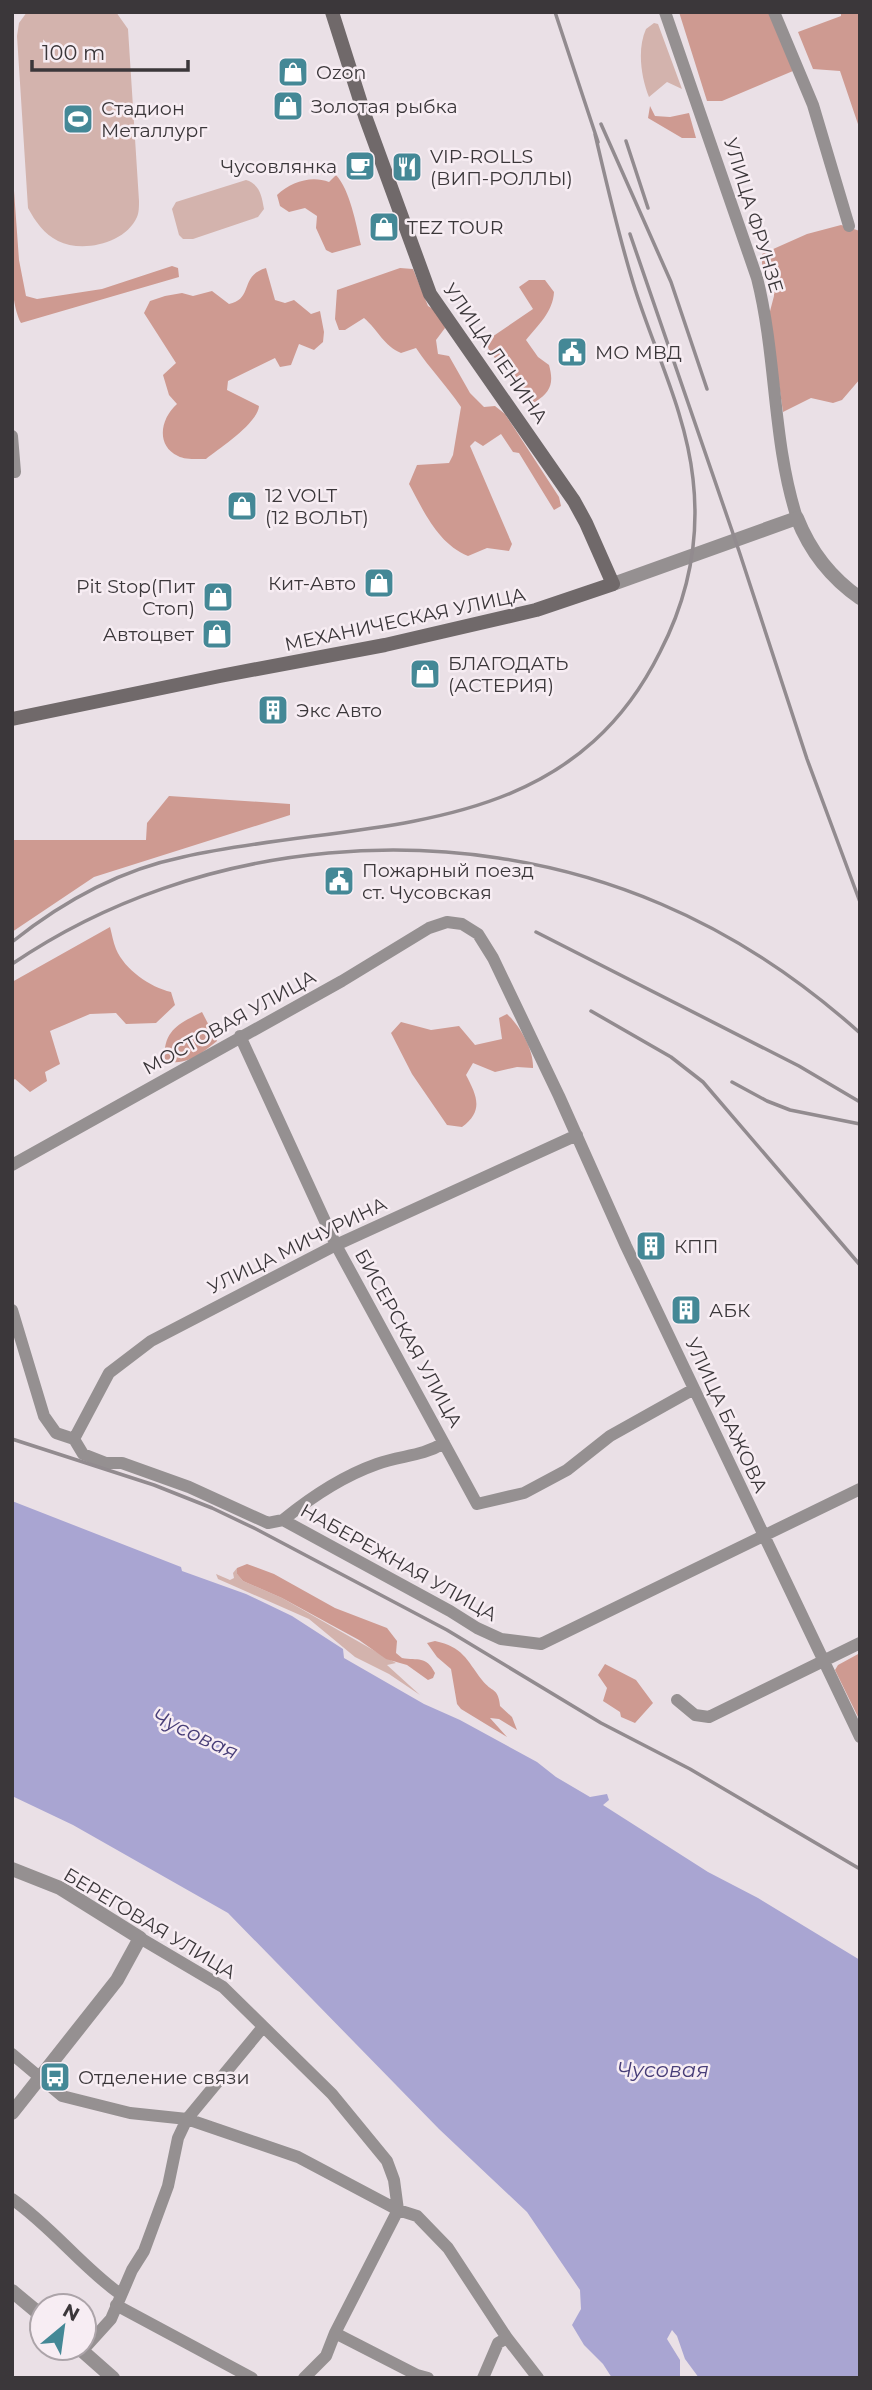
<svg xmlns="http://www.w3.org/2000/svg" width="872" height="2390" font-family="Montserrat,sans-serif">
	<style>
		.green { fill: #d3b3ad }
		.forest { fill: #ce9a91 }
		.water { fill: #a9a5d2 }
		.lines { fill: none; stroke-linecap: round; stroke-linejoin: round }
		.minor { stroke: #959091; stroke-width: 12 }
		.tertiary { stroke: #959091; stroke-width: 14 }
		.secondary { stroke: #70696a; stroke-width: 14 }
		.rail { stroke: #928b8f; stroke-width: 3.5 }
		.labels { text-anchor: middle; stroke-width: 5; stroke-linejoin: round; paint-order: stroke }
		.poi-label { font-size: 19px; fill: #3b373a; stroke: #f7edf3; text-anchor: start }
		.street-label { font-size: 19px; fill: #3b373a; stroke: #f7edf3 }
		.water-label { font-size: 21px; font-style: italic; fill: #483e78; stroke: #f7edf3 }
	</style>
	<rect width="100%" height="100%" fill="#eae0e6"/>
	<path class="green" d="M 27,12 L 116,12 L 128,29 L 139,201 C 139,206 139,213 137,217 C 125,244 82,253 58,241 C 44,234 35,221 28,208 L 17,36 L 19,23 Z
		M 654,23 L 658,24 L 682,89 L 667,82 L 649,97 C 641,77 637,49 646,29 Z
		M 246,180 C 260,184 262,197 264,209 L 258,217 L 193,239 L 183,239 L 179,235 L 172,209 L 176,202 Z
		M 237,1568 L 237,1574 L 243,1581 L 282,1598 L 396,1663 L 387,1665 L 420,1695 L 389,1674 L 355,1657 L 309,1619 L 218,1579 L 216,1574 L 230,1580 L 234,1578 L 233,1573 Z"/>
	<path class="forest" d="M 679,12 L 771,12 L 793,71 L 722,101 L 707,101 Z
		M 841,12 L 858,12 L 860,15 L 860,130 L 840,71 L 813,69 L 798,32 L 841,16 Z
		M 650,106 L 655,116 L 670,117 L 689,113 L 696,138 L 682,138 L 648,118 Z
		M 12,163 L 19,260 L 26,296 L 37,299 L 102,289 L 172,266 L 178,268 L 179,277 L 21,323 C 5,295 12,199 12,163 Z
		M 336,175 C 350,190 356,224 361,245 L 332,253 L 326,250 L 316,228 L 317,216 L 305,208 L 289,212 L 280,206 L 277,195 C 291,182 311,175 329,182 Z
		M 841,225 L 860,231 L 860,379 L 842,400 L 833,403 L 811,398 L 783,412 L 769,315 L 774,296 L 774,278 L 762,267 L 762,254 L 807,234 Z
		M 266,268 L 275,300 L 285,303 L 294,300 L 311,314 L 320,311 L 324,332 L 323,342 L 314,350 L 299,344 L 291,365 L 280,367 L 275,358 L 228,381 L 227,390 L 259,406 C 258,423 220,448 206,459 C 198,459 185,460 178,456 C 155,445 161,418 177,404 L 169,395 L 163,375 L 176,363 L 144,313 L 150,301 L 165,296 L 182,293 L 193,296 L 212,291 L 229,304 C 254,299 239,276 266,268 Z
		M 400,268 L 413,269 L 428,306 L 440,313 L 445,328 L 436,340 L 438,354 L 449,356 L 470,393 L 484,407 L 495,406 L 505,414 L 559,497 L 561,506 L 554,510 L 519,453 L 513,452 L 501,434 L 483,446 L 475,441 L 470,446 L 512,544 L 509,551 L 487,548 L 468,556 C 438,544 423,510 409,484 L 417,465 L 449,463 L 453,455 L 461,407 C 447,386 430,369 416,348 L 401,353 C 384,346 378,330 364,318 L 345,330 L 339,330 L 335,319 L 337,290 Z
		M 529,280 L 545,280 L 554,292 C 553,312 538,325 526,340 L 538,357 L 549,365 C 554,383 551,392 535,402 L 526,401 L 489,350 L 486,341 L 533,309 L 519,287 Z
		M 169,796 L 290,804 L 290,815 L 94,877 L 12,932 L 12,840 L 146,840 L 147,823 Z
		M 110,927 C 112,934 113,942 116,949 C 125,970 150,987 171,992 L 175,1005 L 156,1023 L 126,1024 L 116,1013 L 90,1014 L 50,1031 L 60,1064 L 45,1072 L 47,1081 L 30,1092 L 15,1079 L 12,1081 L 12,982 Z
		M 202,1012 L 217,1041 C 198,1056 190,1064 165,1062 C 162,1031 178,1024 202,1012 Z
		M 507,1014 C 520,1026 534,1050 533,1068 L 517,1067 L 495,1072 L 473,1063 L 466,1075 C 477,1096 484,1111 462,1127 L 447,1125 L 412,1074 L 391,1033 L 401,1022 L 431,1030 L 459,1026 L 475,1045 L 502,1039 L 499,1018 Z
		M 247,1564 L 274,1574 L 335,1608 L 387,1628 L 397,1641 L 396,1653 L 402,1658 C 418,1661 426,1655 435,1673 L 433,1678 L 428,1680 L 407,1665 L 386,1659 L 359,1640 L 282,1598 L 243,1581 L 237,1574 L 237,1568 Z
		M 435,1641 C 463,1647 466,1659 482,1680 C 492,1693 498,1687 500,1706 L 512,1717 L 517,1730 L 499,1719 L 490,1718 L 507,1737 L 461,1709 L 457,1704 L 451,1669 L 437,1657 L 427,1643 Z
		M 860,1653 L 860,1721 L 835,1670 L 838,1665 Z
		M 605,1664 L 636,1680 L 653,1703 L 635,1723 L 621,1717 L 620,1712 L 603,1701 L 607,1688 L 598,1675 Z"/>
	<path class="water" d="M 12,1501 L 181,1567 L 182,1571 L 246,1594 L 292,1616 L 343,1649 L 344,1658 L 424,1704 L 460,1720 L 537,1762 L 556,1777 L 590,1797 L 607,1794 L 609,1800 L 603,1805 L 708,1872 L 758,1898 L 860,1960 L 860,2378 L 699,2378 L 685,2359 L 677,2336 L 672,2330 L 667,2339 L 680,2360 L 680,2378 L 612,2378 L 603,2364 L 584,2345 L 572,2325 L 581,2309 L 580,2290 L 527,2212 L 439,2129 L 228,1913 L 73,1825 L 12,1796 Z"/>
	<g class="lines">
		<path class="minor" d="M 665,12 L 757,278 C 777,357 772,440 797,518
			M 774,12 L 813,105 L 849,226
			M 12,436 L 15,472 L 12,472
			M 240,1036 L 336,1245 L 477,1504 L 524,1493 L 567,1470 L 610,1436 L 694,1389
			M 12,1165 L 342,981 L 429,928 L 447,922 L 462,924 L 478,934 L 493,958 L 559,1096 L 626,1246 L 860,1737
			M 12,1310 L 44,1416 L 56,1433 L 74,1439 L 83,1454 L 106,1463 L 122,1463 L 189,1487 L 268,1523 L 283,1520 L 450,1611 L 477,1628 L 501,1639 L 541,1644 L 860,1489
			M 74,1439 L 109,1373 L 151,1341 L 336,1245 L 577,1135
			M 283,1520 C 310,1498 343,1476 377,1464 C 401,1455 421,1457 444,1443
			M 677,1700 L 695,1715 L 709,1717 L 860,1643
			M 140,1938 L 223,1987 L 332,2094 L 387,2161 L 394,2180 L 398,2210 L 417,2216 L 448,2248 L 507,2338 L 538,2378
			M 12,2054 L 62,2096 L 130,2113 L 187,2119 L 298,2157 L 398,2210 L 335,2333 L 326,2356 L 304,2378
			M 12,2199 C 52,2227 81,2266 120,2294
			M 116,2305 L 252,2378
			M 335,2333 L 417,2375 L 428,2378
			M 82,2351 L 111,2319 L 132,2270 L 144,2251 L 168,2186 L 178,2138 L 187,2119 L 263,2027
			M 483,2378 L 498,2343 L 507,2338"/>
		<path class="tertiary" d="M 613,584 L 797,518 C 810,551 831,578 860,598
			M 12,1869 L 60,1888 L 140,1938 L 117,1980 L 12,2113
			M 12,2291 L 42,2316
			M 79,2348 L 113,2378"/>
		<path class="secondary" d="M 12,719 L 220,676 L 385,645 L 536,610 L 613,584 L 586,523 L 574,501 L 430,294 L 365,116 L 332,12"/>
		<path class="rail" d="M 555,12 L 598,142
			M 601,124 L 671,282 L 707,389
			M 626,141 L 648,208
			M 630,234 L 739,551 L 807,759 L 860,902
			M 536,932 L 799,1066 L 860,1102
			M 12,942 C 62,902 120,870 183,857 C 361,817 563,847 660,652 C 688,598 700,540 693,479 C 686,413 655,352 635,289 C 619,238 607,185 595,134
			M 12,964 C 198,837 454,815 661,904 C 734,935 801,980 860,1033
			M 591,1011 L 671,1057 L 703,1082 L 860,1265
			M 732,1082 L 767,1101 L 790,1110 L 860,1124
			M 12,1439 L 154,1485 L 212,1508 L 256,1529 L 447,1630 L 601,1723 L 690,1769 L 860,1869"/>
	</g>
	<defs>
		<g id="shop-square" transform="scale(1.575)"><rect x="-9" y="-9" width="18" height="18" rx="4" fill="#448896" stroke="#f7edf3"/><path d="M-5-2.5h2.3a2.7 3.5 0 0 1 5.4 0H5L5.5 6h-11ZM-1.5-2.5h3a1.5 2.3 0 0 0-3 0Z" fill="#fff"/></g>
		<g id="stadium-square" transform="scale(1.575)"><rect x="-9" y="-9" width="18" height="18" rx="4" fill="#448896" stroke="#f7edf3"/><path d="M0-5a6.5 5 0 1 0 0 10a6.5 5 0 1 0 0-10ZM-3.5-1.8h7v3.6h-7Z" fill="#fff"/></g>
		<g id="cafe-square" transform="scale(1.575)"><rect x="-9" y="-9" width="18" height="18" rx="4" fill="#448896" stroke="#f7edf3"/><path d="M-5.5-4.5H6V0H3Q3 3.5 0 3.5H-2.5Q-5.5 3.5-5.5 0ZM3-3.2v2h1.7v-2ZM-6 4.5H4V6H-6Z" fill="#fff"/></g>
		<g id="restaurant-square" transform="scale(1.575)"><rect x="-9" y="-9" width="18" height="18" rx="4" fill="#448896" stroke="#f7edf3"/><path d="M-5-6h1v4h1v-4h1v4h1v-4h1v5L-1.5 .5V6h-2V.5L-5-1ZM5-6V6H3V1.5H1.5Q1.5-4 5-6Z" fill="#fff"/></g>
		<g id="civic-square" transform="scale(1.575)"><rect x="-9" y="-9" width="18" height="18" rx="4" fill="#448896" stroke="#f7edf3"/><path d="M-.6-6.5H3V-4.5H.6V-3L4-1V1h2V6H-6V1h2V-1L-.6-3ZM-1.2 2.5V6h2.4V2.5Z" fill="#fff"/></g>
		<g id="building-square" transform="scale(1.575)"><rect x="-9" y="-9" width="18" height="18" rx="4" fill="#448896" stroke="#f7edf3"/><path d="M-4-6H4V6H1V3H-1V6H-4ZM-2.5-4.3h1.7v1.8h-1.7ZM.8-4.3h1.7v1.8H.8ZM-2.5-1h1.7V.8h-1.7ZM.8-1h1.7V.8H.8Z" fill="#fff"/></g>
		<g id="bus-square" transform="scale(1.575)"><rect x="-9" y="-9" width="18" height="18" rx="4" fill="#448896" stroke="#f7edf3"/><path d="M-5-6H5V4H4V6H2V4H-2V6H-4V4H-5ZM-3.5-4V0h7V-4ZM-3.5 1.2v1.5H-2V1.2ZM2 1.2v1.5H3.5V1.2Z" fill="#fff"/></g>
	</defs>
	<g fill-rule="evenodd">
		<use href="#shop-square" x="293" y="72"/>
		<use href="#shop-square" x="288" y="106"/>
		<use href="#stadium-square" x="78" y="119"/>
		<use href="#cafe-square" x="360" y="166"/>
		<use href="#restaurant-square" x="407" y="167"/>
		<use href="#shop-square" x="384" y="227"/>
		<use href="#civic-square" x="572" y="352"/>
		<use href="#shop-square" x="242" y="506"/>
		<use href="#shop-square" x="379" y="583"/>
		<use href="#shop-square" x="218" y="597"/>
		<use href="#shop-square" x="217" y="634"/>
		<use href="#shop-square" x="425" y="674"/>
		<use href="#building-square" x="273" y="710"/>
		<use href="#civic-square" x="339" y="881"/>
		<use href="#building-square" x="651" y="1246"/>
		<use href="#building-square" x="686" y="1310"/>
		<use href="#bus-square" x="55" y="2077"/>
	</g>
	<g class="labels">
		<g class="poi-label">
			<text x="316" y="79">Ozon</text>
			<text x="311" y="113">Золотая рыбка</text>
			<text x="101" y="115">Стадион<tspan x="101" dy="22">Металлург</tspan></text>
			<text x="430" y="163">VIP-ROLLS<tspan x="430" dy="22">(ВИП-РОЛЛЫ)</tspan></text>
			<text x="337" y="173" text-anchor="end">Чусовлянка</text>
			<text x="407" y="234">TEZ TOUR</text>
			<text x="595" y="359">МО МВД</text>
			<text x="265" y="502">12 VOLT<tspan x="265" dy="22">(12 ВОЛЬТ)</tspan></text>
			<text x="356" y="590" text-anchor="end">Кит-Авто</text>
			<text x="195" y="593" text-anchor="end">Pit Stop(Пит<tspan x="195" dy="22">Стоп)</tspan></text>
			<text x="194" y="641" text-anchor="end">Автоцвет</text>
			<text x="448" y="670">БЛАГОДАТЬ<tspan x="448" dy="22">(АСТЕРИЯ)</tspan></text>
			<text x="296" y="717">Экс Авто</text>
			<text x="362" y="877">Пожарный поезд<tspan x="362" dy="22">ст. Чусовская</tspan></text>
			<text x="674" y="1253">КПП</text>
			<text x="709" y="1317">АБК</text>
			<text x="78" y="2084">Отделение связи</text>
		</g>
		<g class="street-label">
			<text transform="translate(754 215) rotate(73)" y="7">УЛИЦА ФРУНЗЕ</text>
			<text transform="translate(496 353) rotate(55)" y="7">УЛИЦА ЛЕНИНА</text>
			<text transform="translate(405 619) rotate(-12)" y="7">МЕХАНИЧЕСКАЯ УЛИЦА</text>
			<text transform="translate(229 1022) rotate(-29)" y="7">МОСТОВАЯ УЛИЦА</text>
			<text transform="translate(297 1245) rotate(-26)" y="7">УЛИЦА МИЧУРИНА</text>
			<text transform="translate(409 1338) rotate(61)" y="7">БИСЕРСКАЯ УЛИЦА</text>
			<text transform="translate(727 1415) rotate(65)" y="7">УЛИЦА БАЖОВА</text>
			<text transform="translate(399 1562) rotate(29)" y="7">НАБЕРЕЖНАЯ УЛИЦА</text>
			<text transform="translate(150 1923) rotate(31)" y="7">БЕРЕГОВАЯ УЛИЦА</text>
		</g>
		<g class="water-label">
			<text transform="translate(195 1734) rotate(25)" y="7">Чусовая</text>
			<text x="663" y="2077">Чусовая</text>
		</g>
	</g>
	<rect width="872" height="2390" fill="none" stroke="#3b373a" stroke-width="28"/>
	<g transform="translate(63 2327) rotate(29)"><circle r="33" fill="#f7edf3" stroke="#aca4a9" stroke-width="2"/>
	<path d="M0-5L12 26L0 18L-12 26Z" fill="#448896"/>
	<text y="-10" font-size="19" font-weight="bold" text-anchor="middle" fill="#3b373a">N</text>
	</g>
	<path d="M32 60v10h156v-10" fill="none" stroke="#3b373a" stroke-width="3.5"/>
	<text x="42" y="60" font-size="21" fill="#3b373a" stroke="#f7edf3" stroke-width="5" paint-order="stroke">100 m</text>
</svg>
